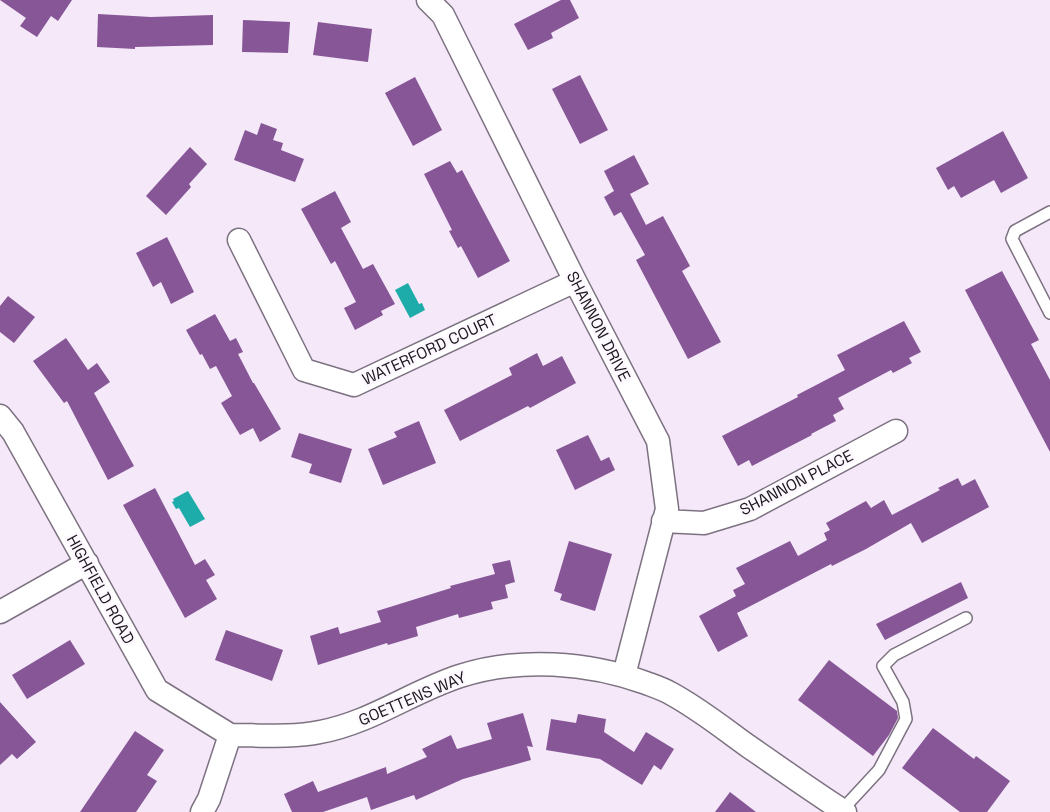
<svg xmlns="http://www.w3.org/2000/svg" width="1050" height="812" font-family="'Space Grotesk',sans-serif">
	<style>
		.water { fill: #1daca9 }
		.building { fill: #865696 }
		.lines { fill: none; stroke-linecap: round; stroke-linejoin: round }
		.lane-casing { stroke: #7d7281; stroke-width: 14 }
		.street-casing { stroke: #7d7281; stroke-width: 25 }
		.lane { stroke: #fff; stroke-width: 11 }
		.street { stroke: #fff; stroke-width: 22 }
		.labels { text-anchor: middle; stroke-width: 5; stroke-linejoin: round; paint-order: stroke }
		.street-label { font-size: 16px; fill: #1b171c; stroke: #fdf8ff }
	</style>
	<rect width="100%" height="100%" fill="#f4e8f9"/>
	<path class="water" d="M 408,283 L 419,304 L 422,303 L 425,310 L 410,318 L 395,290 Z
		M 188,491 L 205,519 L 190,527 L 179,508 L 176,509 L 172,502 L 174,501 L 173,499 Z"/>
	<path class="building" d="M 0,0 L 72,0 L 58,21 L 51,16 L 37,37 L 20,26 L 26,18 Z
		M 561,0 L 570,0 L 579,18 L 551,33 L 553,38 L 528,50 L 514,24 Z
		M 98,14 L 151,17 L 213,15 L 213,45 L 135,47 L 135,49 L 97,47 Z
		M 243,20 L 290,22 L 288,53 L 242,52 Z
		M 318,22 L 372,29 L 368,62 L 313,55 Z
		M 580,75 L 608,130 L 580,144 L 552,89 Z
		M 415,77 L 442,130 L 413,146 L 385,93 Z
		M 261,123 L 277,129 L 273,140 L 283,143 L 281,150 L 304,159 L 295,182 L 234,160 L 245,130 L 257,135 Z
		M 1003,131 L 1028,178 L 1001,193 L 994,180 L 961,198 L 954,186 L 948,190 L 936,168 Z
		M 190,147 L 207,164 L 189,184 L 191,187 L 166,215 L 146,196 Z
		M 634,155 L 649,184 L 630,194 L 646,225 L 663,216 L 690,266 L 682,271 L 721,342 L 688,359 L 636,260 L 645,255 L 621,212 L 614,216 L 604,197 L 614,191 L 604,171 Z
		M 450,161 L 457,173 L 462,170 L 510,261 L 478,278 L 461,246 L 458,248 L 449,231 L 452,230 L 424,174 Z
		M 335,191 L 351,222 L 341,228 L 363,269 L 373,264 L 395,304 L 381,311 L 383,315 L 355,330 L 344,308 L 356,302 L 335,261 L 331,264 L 301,209 Z
		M 167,237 L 194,292 L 171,304 L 161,282 L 153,287 L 136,253 Z
		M 1002,271 L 1039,340 L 1031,344 L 1050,380 L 1050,452 L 965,290 Z
		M 8,296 L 35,317 L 14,343 L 0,332 L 0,306 Z
		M 215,314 L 230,341 L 236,338 L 243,352 L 238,354 L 253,383 L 254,383 L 281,429 L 260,442 L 253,428 L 240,435 L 221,403 L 232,396 L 216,366 L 210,369 L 202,354 L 200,355 L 186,330 Z
		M 904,321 L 921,352 L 909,358 L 912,363 L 893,373 L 891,370 L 838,398 L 844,409 L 833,415 L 836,421 L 811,434 L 812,435 L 752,466 L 749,460 L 738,466 L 722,436 L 798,397 L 797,395 L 845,370 L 837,355 Z
		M 66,338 L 88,370 L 97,363 L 110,382 L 94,393 L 134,466 L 108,480 L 67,401 L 64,403 L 33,361 Z
		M 537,353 L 543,366 L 562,356 L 576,383 L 530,408 L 528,406 L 460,441 L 444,410 L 512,375 L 509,368 Z
		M 419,421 L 436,463 L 383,485 L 368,449 L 397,437 L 394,432 Z
		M 299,433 L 352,449 L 341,483 L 309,473 L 312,464 L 291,457 Z
		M 588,435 L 601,461 L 609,457 L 615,470 L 575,490 L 556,450 Z
		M 958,478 L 962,486 L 975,479 L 989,507 L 922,543 L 911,523 L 866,549 L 832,566 L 831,564 L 737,613 L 748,636 L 718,652 L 699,616 L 736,596 L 733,590 L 745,584 L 736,568 L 790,541 L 798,556 L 827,540 L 824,533 L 830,530 L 826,523 L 866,501 L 871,508 L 884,500 L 892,515 L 940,490 L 938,488 Z
		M 155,488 L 195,565 L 205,559 L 215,575 L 206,580 L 217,599 L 185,618 L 123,505 Z
		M 569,541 L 612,554 L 595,611 L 560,600 L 562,594 L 554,591 Z
		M 510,560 L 515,582 L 505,585 L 508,598 L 491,602 L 493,609 L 459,618 L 458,614 L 416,627 L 418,636 L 388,645 L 387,643 L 318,665 L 310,636 L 338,627 L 340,634 L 381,622 L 377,611 L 451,588 L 450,586 L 495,574 L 492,564 Z
		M 961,582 L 968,598 L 885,640 L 876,624 Z
		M 226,630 L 283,650 L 272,681 L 215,660 Z
		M 70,640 L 85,664 L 27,699 L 12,675 Z
		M 829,660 L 897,711 L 898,718 L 889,735 L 873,756 L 798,700 Z
		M 0,702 L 36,742 L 17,759 L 12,754 L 0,765 Z
		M 523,713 L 533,747 L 527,746 L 531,760 L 463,779 L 416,800 L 414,795 L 371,810 L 367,797 L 323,812 L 292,812 L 284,794 L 313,781 L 318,792 L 386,767 L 387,774 L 427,757 L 422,749 L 451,735 L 457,749 L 492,739 L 487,723 Z
		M 578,714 L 606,719 L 604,732 L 634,752 L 646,732 L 674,749 L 661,770 L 654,765 L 642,785 L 600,759 L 546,750 L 551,719 L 576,723 Z
		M 933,728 L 974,759 L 976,756 L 1010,781 L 987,812 L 960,812 L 902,768 Z
		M 135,731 L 164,750 L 147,775 L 157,781 L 136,812 L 80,812 Z
		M 730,792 L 756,812 L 715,812 Z"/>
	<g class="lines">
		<g class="lane-casing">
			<path id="lane" d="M 1050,212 L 1015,231 L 1012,239 L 1050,313
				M 842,810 L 879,770 L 906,719 L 903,702 L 883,666 L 894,655 L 966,618"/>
		</g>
		<g class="street-casing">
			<path id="street" d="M 428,0 L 443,15 L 575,281 L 658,441 L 667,509 L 624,675
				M 239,240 L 304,370 L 354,385 L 575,281
				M 0,416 L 13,432 L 157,690 L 230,735
				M 663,521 L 704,523 L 750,509 L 896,431
				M 0,612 L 87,563
				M 230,735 C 259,735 291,738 320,732 C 370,723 413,691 460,676 C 519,657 588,662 646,683 C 654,686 663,689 670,693 C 698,708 723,728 748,746 C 780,768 812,791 845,812
				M 202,812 L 209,799 L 230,735"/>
		</g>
		<use href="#lane" class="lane"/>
		<use href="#street" class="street"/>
	</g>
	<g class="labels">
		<g class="street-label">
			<text transform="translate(599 326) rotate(63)" y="6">SHANNON DRIVE</text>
			<text transform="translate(429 349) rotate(-25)" y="6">WATERFORD COURT</text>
			<text transform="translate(796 482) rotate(-27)" y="6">SHANNON PLACE</text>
			<text transform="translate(101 589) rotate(61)" y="6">HIGHFIELD ROAD</text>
			<text transform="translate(412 698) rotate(-23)" y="6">GOETTENS WAY</text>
		</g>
	</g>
</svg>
